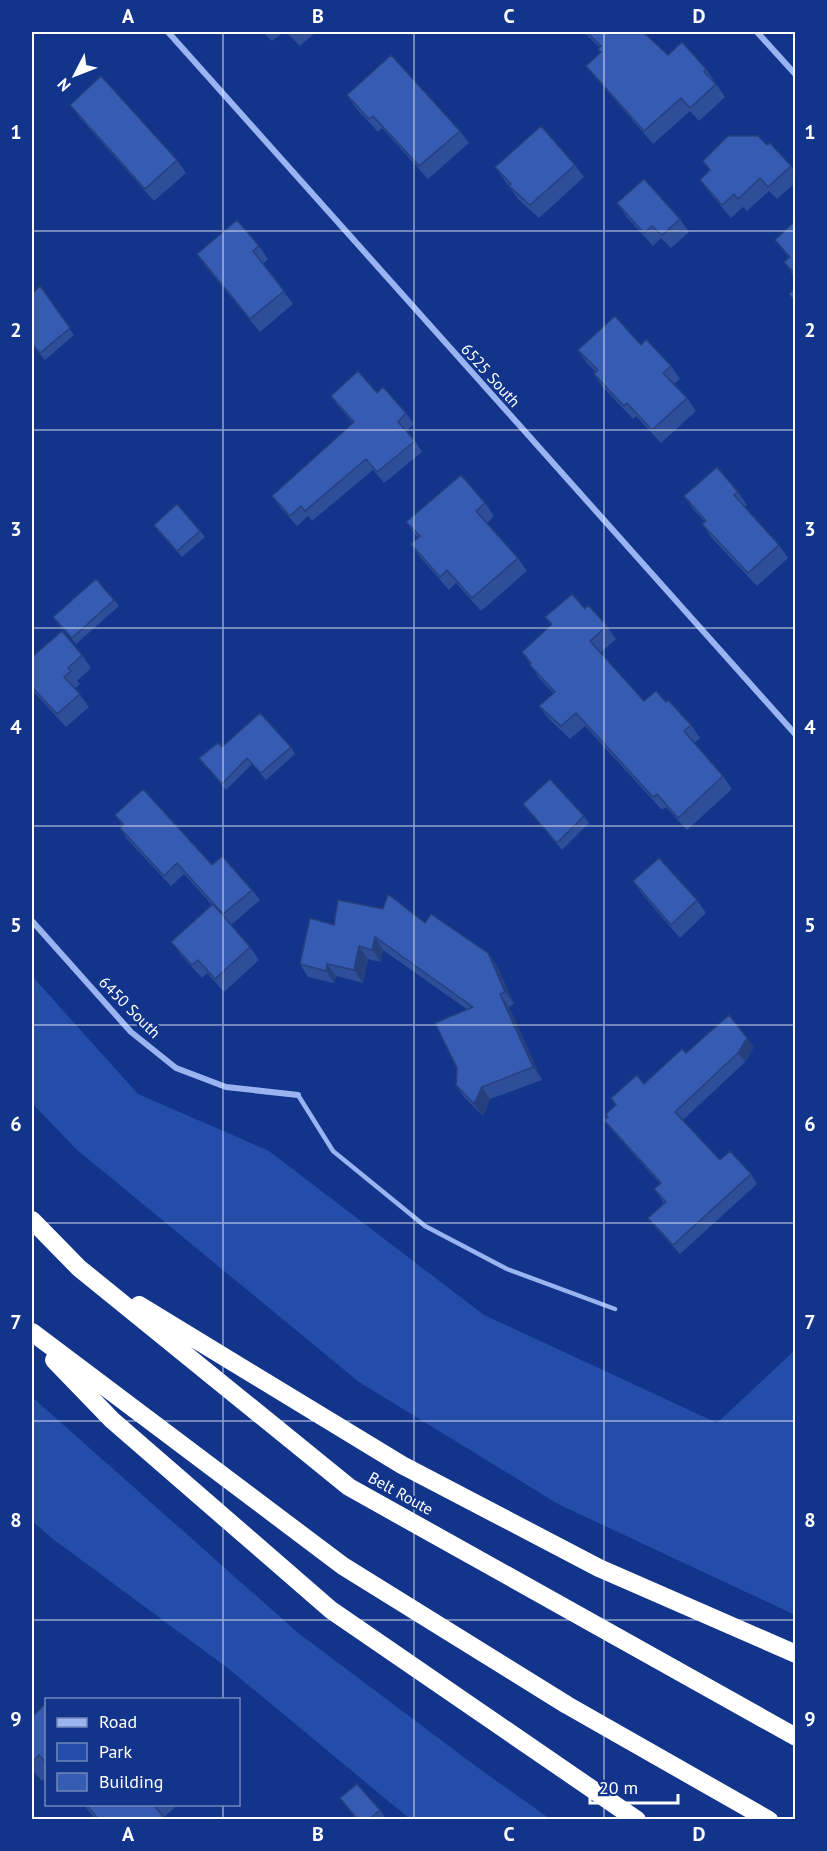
<svg xmlns="http://www.w3.org/2000/svg" width="827" height="1851" font-family="'PT Sans',sans-serif">
	<style>
		.green { fill: #244daa }
		.lines { fill: none; stroke-linecap: round; stroke-linejoin: round }
		.service { stroke: #99b4f1; stroke-width: 4.5 }
		.minor { stroke: #99b4f1; stroke-width: 6 }
		.motorway { stroke: #fff; stroke-width: 18 }
		.wall { fill: #2e4e99 }
		.shaded-wall { fill: #26407d }
		.building { fill: #365bb2; stroke: #26407d; stroke-width: 1.5 }
		.grid { fill: none; stroke: #fff; stroke-width: 1.5; stroke-opacity: 0.55 }
		.labels { text-anchor: middle; stroke-width: 4.5; stroke-linejoin: round; paint-order: stroke }
		.street-label { font-size: 16px; fill: #fff; stroke: #12358b }
		.neatline { fill: none; stroke: #fff; stroke-width: 2 }
		.grid-label { font-size: 20px; text-anchor: middle; font-weight: bold; fill: #fff }
	</style>
	<rect width="100%" height="100%" fill="#12358b"/>
	<path class="green" d="M 32,976 L 138,1094 L 269,1151 L 484,1315 L 717,1423 L 795,1350 L 795,1615 L 558,1504 L 359,1382 L 76,1149 L 32,1103 Z
		M 32,1397 L 297,1632 L 477,1767 L 550,1819 L 410,1819 L 229,1669 L 53,1539 L 32,1521 Z"/>
	<g class="lines">
		<path class="service" d="M 298,1095 L 333,1151 L 425,1226 L 507,1269 L 615,1309"/>
		<path class="minor" d="M 168,32 L 796,735
			M 757,32 L 796,75
			M 32,921 L 131,1032 L 176,1068 L 226,1087 L 298,1095"/>
		<path class="motorway" d="M 32,1220 L 79,1268 L 349,1487 L 796,1737
			M 139,1305 L 402,1465 L 599,1568 L 796,1654
			M 32,1332 L 343,1566 L 567,1705 L 769,1820
			M 54,1360 L 112,1420 L 331,1610 L 637,1820"/>
	</g>
	<path class="wall" d="M 263,32 L 284,32 L 272,41 Z
		M 286,32 L 316,32 L 300,46 Z
		M 584,32 L 643,32 L 668,55 L 706,69 L 725,97 L 699,121 L 690,111 L 653,144 L 596,78 L 586,66 L 601,53 L 598,49 L 599,47 Z
		M 347,95 L 460,131 L 469,143 L 428,179 L 382,128 L 378,132 L 356,108 Z
		M 70,105 L 177,160 L 186,173 L 154,201 L 80,118 Z
		M 703,161 L 791,166 L 795,172 L 795,183 L 777,199 L 769,191 L 747,211 L 743,207 L 731,218 L 709,192 L 700,180 L 709,170 Z
		M 575,165 L 584,177 L 539,218 L 518,199 L 495,167 Z
		M 617,203 L 680,219 L 689,232 L 671,248 L 661,238 L 653,246 L 626,216 Z
		M 795,221 L 795,278 L 784,262 L 789,258 L 775,240 Z
		M 259,246 L 268,259 L 263,264 L 293,304 L 260,332 L 206,267 L 197,254 Z
		M 40,286 L 74,335 L 45,360 L 32,345 L 32,294 Z
		M 641,345 L 671,366 L 680,379 L 674,384 L 687,398 L 696,411 L 661,443 L 636,416 L 633,419 L 603,387 L 594,374 L 596,372 L 587,363 L 578,350 Z
		M 377,393 L 406,413 L 414,424 L 406,431 L 415,441 L 422,452 L 384,483 L 373,470 L 312,521 L 308,516 L 297,526 L 279,506 L 272,496 L 353,423 L 338,406 L 331,396 Z
		M 738,492 L 747,505 L 744,507 L 779,545 L 788,558 L 757,586 L 711,537 L 702,524 L 705,522 L 693,509 L 684,496 Z
		M 485,503 L 494,516 L 487,523 L 518,558 L 527,571 L 481,611 L 456,583 L 449,590 L 420,557 L 411,544 L 418,538 L 406,522 Z
		M 154,525 L 200,531 L 205,537 L 182,557 L 158,531 Z
		M 114,600 L 119,606 L 76,644 L 58,624 L 53,617 Z
		M 585,609 L 607,626 L 616,639 L 600,653 L 644,701 L 666,702 L 691,725 L 700,738 L 694,743 L 723,776 L 732,789 L 687,830 L 666,807 L 662,810 L 585,726 L 570,739 L 548,718 L 539,706 L 553,693 L 539,678 L 522,652 L 551,625 L 545,617 Z
		M 82,655 L 91,668 L 77,681 L 80,684 L 75,688 L 89,707 L 66,727 L 32,690 L 32,657 Z
		M 222,747 L 291,747 L 295,754 L 266,780 L 252,764 L 226,790 L 199,758 Z
		M 523,804 L 584,816 L 589,823 L 562,850 Z
		M 115,815 L 212,865 L 252,890 L 260,900 L 231,925 L 250,947 L 259,960 L 224,992 L 207,973 L 202,978 L 181,955 L 171,942 L 212,905 L 184,874 L 171,886 L 127,839 L 120,828 L 123,826 Z
		M 633,881 L 697,900 L 706,913 L 680,938 L 642,894 Z
		M 425,923 L 488,953 L 497,966 L 514,1004 L 509,1007 L 542,1080 L 490,1099 L 483,1116 L 464,1097 L 456,1085 L 468,1010 L 383,950 L 381,962 L 368,959 L 363,983 L 336,976 L 334,983 L 308,977 L 300,964 L 334,925 Z
		M 747,1038 L 754,1047 L 745,1062 L 683,1120 L 720,1160 L 751,1174 L 757,1184 L 680,1254 L 655,1227 L 648,1218 L 664,1203 L 654,1189 L 660,1184 L 611,1129 L 604,1120 L 616,1105 L 611,1098 L 644,1084 L 686,1053 Z
		M 46,1703 L 46,1777 L 42,1781 L 32,1770 L 32,1717 Z
		M 340,1798 L 380,1810 L 384,1816 L 380,1820 L 357,1820 Z
		M 83,1804 L 179,1804 L 164,1817 L 166,1820 L 96,1820 Z"/>
	<path class="shaded-wall" d="M 375,937 L 383,950 L 381,962 L 372,950 Z
		M 359,946 L 368,959 L 363,983 L 354,970 Z
		M 488,953 L 497,966 L 514,1004 L 505,992 Z
		M 327,964 L 336,976 L 334,983 L 326,971 Z
		M 500,994 L 509,1007 L 542,1080 L 533,1067 Z
		M 747,1038 L 754,1047 L 745,1062 L 738,1053 Z
		M 482,1087 L 490,1099 L 483,1116 L 474,1104 Z"/>
	<path class="building" d="M 587,32 L 643,32 L 668,55 L 682,42 L 706,69 L 704,72 L 716,84 L 690,108 L 681,98 L 644,131 L 586,66 L 601,52 L 598,49 L 601,46 Z
		M 391,55 L 460,131 L 419,166 L 373,116 L 369,119 L 347,95 Z
		M 101,76 L 177,160 L 145,189 L 70,105 Z
		M 541,126 L 575,165 L 530,205 L 509,186 L 511,184 L 495,167 Z
		M 728,136 L 758,136 L 767,145 L 770,143 L 791,166 L 768,187 L 760,178 L 738,199 L 734,194 L 722,205 L 700,180 L 710,170 L 703,161 Z
		M 644,179 L 680,219 L 662,235 L 652,226 L 644,233 L 617,203 Z
		M 237,220 L 259,246 L 253,251 L 284,291 L 250,319 L 197,254 Z
		M 795,221 L 795,274 L 784,262 L 790,257 L 775,240 Z
		M 40,286 L 70,328 L 40,353 L 32,344 L 32,294 Z
		M 795,288 L 795,301 L 789,294 Z
		M 615,316 L 641,345 L 646,339 L 671,366 L 663,373 L 687,398 L 652,430 L 627,403 L 624,406 L 594,374 L 598,370 L 578,350 Z
		M 358,371 L 377,393 L 383,387 L 406,413 L 398,422 L 415,441 L 377,472 L 366,459 L 305,511 L 301,506 L 290,516 L 272,496 L 354,422 L 331,396 Z
		M 717,467 L 738,492 L 734,495 L 779,545 L 748,573 L 702,524 L 706,521 L 684,496 Z
		M 461,475 L 485,503 L 476,511 L 518,558 L 472,598 L 447,570 L 440,577 L 411,544 L 420,536 L 406,522 Z
		M 177,504 L 200,531 L 177,551 L 154,525 Z
		M 96,579 L 114,600 L 72,638 L 53,617 Z
		M 572,594 L 585,609 L 588,605 L 607,626 L 590,641 L 644,701 L 656,691 L 666,702 L 668,700 L 691,725 L 684,731 L 723,776 L 678,818 L 657,794 L 653,797 L 576,713 L 561,726 L 539,706 L 555,692 L 530,665 L 531,663 L 522,652 L 552,624 L 545,617 Z
		M 62,631 L 82,655 L 68,668 L 71,671 L 64,677 L 80,694 L 57,714 L 32,687 L 32,657 Z
		M 260,713 L 291,747 L 261,773 L 247,758 L 222,784 L 199,758 L 218,743 L 222,747 Z
		M 550,779 L 584,816 L 557,843 L 523,804 Z
		M 143,789 L 212,865 L 222,856 L 252,890 L 223,914 L 177,863 L 164,876 L 120,828 L 124,825 L 115,815 Z
		M 659,858 L 697,900 L 671,925 L 633,881 Z
		M 388,894 L 425,923 L 431,914 L 488,953 L 505,992 L 500,994 L 533,1067 L 482,1087 L 474,1104 L 456,1085 L 457,1068 L 435,1023 L 473,1007 L 375,937 L 372,950 L 359,946 L 354,970 L 327,964 L 326,971 L 300,964 L 310,918 L 334,925 L 338,900 L 383,909 Z
		M 213,904 L 250,947 L 215,979 L 198,960 L 192,965 L 171,942 Z
		M 729,1015 L 747,1038 L 738,1053 L 675,1112 L 720,1160 L 730,1151 L 751,1174 L 673,1245 L 648,1218 L 666,1202 L 654,1189 L 661,1183 L 604,1120 L 608,1117 L 606,1114 L 616,1105 L 611,1098 L 637,1075 L 644,1084 L 682,1049 L 686,1053 Z
		M 46,1703 L 46,1763 L 39,1755 L 32,1763 L 32,1717 Z
		M 357,1784 L 380,1810 L 368,1820 L 358,1820 L 340,1798 Z
		M 86,1804 L 153,1804 L 166,1820 L 99,1820 Z"/>
	<path class="grid" d="M 223,32 L 223,1700M 414,32 L 414,1820M 604,32 L 604,1820M 32,231 L 796,231M 32,430 L 796,430M 32,628 L 796,628M 32,826 L 796,826M 32,1025 L 796,1025M 32,1223 L 796,1223M 32,1421 L 796,1421M 32,1620 L 796,1620M 223,1804 L 223,1820"/>
	<g class="labels">
		<g class="street-label">
			<text transform="translate(491 375) rotate(48)" y="6">6525 South</text>
			<text transform="translate(130 1007) rotate(45)" y="6">6450 South</text>
			<text transform="translate(401 1493) rotate(29)" y="6">Belt Route</text>
		</g>
	</g>
	<rect width="827" height="1851" fill="none" stroke="#12358b" stroke-width="66"/>
	<rect x="45" y="1698" width="195" height="108" fill="#12358b" stroke="#7186b9" stroke-width="1.5"/>
	<rect x="57" y="1718" width="30" height="9" fill="#99b4f1" stroke="#7186b9" stroke-width="1.5"/>
	<text x="99" y="1728" font-size="18" fill="#ffffff">Road</text>
	<rect x="57" y="1743" width="30" height="18" fill="#244daa" stroke="#7186b9" stroke-width="1.5"/>
	<text x="99" y="1758" font-size="18" fill="#ffffff">Park</text>
	<rect x="57" y="1773" width="30" height="18" fill="#365bb2" stroke="#7186b9" stroke-width="1.5"/>
	<text x="99" y="1788" font-size="18" fill="#ffffff">Building</text>
	<g transform="translate(75 75) rotate(228)" stroke="#12358b" stroke-width="4.5" paint-order="stroke">
	<path d="M0-4.5L10 22L0 15L-10 22Z" fill="#ffffff"/>
	<text y="-9" font-size="16" font-weight="bold" text-anchor="middle" fill="#ffffff">N</text>
	</g>
	<path d="M590 1794v9h88v-9" fill="none" stroke="#ffffff" stroke-width="3"/>
	<text x="599" y="1794" font-size="18" fill="#ffffff" stroke="#12358b" stroke-width="4.5" paint-order="stroke">20 m</text>
	<rect x="33" y="33" width="761" height="1785" class="neatline"/>
	<g class="grid-label">
		<text x="128" y="23">A</text>
		<text x="318" y="23">B</text>
		<text x="509" y="23">C</text>
		<text x="699" y="23">D</text>
		<text x="16" y="139">1</text>
		<text x="810" y="139">1</text>
		<text x="16" y="337">2</text>
		<text x="810" y="337">2</text>
		<text x="16" y="536">3</text>
		<text x="810" y="536">3</text>
		<text x="16" y="734">4</text>
		<text x="810" y="734">4</text>
		<text x="16" y="932">5</text>
		<text x="810" y="932">5</text>
		<text x="16" y="1131">6</text>
		<text x="810" y="1131">6</text>
		<text x="16" y="1329">7</text>
		<text x="810" y="1329">7</text>
		<text x="16" y="1527">8</text>
		<text x="810" y="1527">8</text>
		<text x="16" y="1726">9</text>
		<text x="810" y="1726">9</text>
		<text x="128" y="1841">A</text>
		<text x="318" y="1841">B</text>
		<text x="509" y="1841">C</text>
		<text x="699" y="1841">D</text>
	</g>
</svg>
